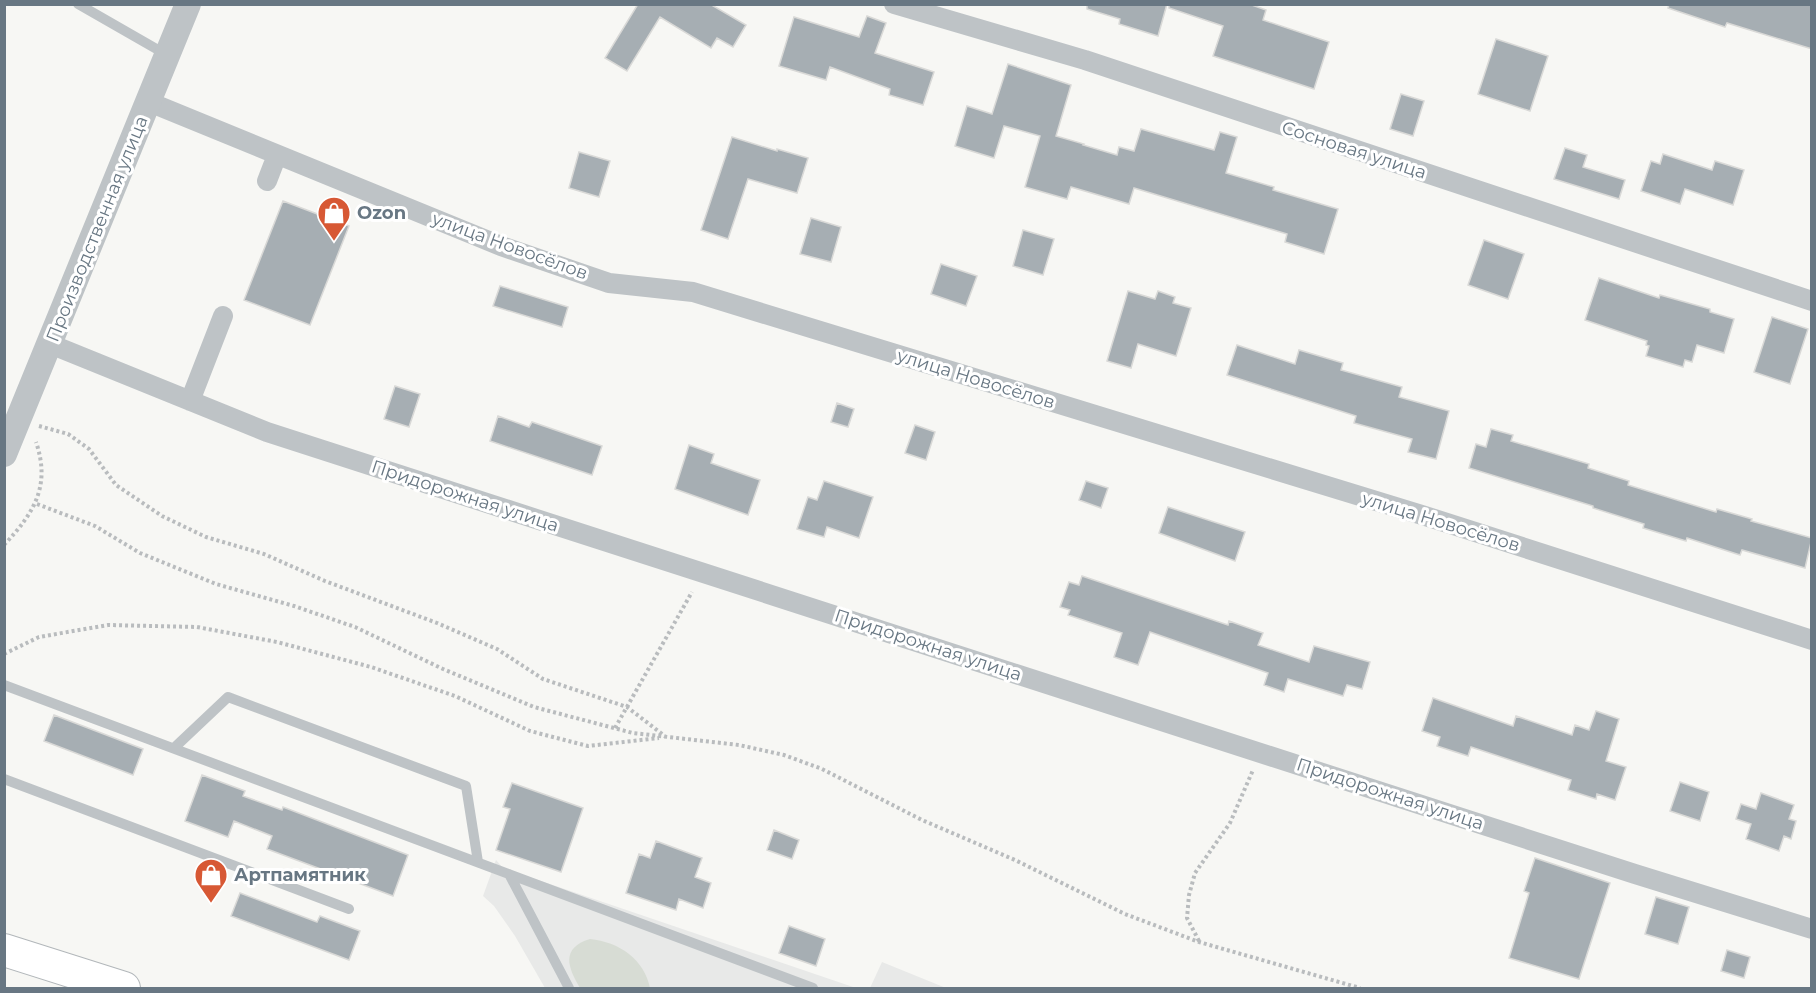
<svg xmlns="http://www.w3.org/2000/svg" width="1816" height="993" font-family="Montserrat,sans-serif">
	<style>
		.built { fill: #e8e9e8 }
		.green { fill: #d7dcd4 }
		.building { fill: #a6aeb3; stroke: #d9d9d7; stroke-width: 1.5 }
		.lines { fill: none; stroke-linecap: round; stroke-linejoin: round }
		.primary-casing { stroke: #b2b7ba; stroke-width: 34 }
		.path { stroke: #b9bcbe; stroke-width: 4; stroke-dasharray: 3 3; stroke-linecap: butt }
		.service { stroke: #bec3c6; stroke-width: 10 }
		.minor { stroke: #bec3c6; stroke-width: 20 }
		.tertiary { stroke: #bec3c6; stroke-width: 26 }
		.primary { stroke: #fff; stroke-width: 32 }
		.labels { text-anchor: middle; stroke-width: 6; stroke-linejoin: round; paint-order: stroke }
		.street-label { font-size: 18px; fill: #687783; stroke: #fff }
		.poi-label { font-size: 18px; font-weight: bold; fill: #687783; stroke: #fff; text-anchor: start }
	</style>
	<rect width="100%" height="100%" fill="#f7f7f4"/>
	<path class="built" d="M 496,860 L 503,868 L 856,988 L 545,988 L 515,936 L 494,906 L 483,896 Z
		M 882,962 L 946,988 L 870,988 Z"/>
	<path class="green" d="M 590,939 C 619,942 644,959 650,988 L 580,988 C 568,968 560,948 590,939 Z"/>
	<path class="building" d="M 638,4 L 710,4 L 746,25 L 733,47 L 717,38 L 711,48 L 660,17 L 627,71 L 605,58 Z
		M 1087,4 L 1167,4 L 1158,36 L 1119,24 L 1120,19 L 1087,9 Z
		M 1169,4 L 1249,4 L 1266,10 L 1263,20 L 1329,42 L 1314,89 L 1213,56 L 1223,26 L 1169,8 Z
		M 1669,4 L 1812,4 L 1812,49 L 1727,23 L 1725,27 L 1668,8 Z
		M 867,16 L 886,23 L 875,53 L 934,72 L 923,105 L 889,95 L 890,89 L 830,67 L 826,80 L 779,66 L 794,17 L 859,37 Z
		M 1496,39 L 1548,56 L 1530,111 L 1478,94 Z
		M 1008,64 L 1071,85 L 1056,136 L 1084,144 L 1083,145 L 1117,155 L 1119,147 L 1134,151 L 1141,129 L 1214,150 L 1220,132 L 1237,137 L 1226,173 L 1274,187 L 1273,190 L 1338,209 L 1324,254 L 1285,242 L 1287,234 L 1134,188 L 1129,204 L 1071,187 L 1067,199 L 1025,187 L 1040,136 L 1004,126 L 994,158 L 955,146 L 967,106 L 992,114 Z
		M 1401,94 L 1424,101 L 1413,136 L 1390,129 Z
		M 732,137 L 777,151 L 777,149 L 808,158 L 797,193 L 748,179 L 728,239 L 701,230 Z
		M 1565,148 L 1587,155 L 1583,167 L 1625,180 L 1619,199 L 1554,179 Z
		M 579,152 L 610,161 L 599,197 L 569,188 Z
		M 1663,154 L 1712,170 L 1715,161 L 1744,170 L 1733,205 L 1685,189 L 1680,204 L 1641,191 L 1651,161 L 1660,164 Z
		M 283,201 L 349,226 L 310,325 L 244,300 Z
		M 811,218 L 841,227 L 831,262 L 800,254 Z
		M 1023,230 L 1054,239 L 1043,275 L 1013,266 Z
		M 1484,240 L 1524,254 L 1508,299 L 1468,285 Z
		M 941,264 L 977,276 L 966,306 L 931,294 Z
		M 1599,278 L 1659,298 L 1660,295 L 1710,309 L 1710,312 L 1734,319 L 1724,353 L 1697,345 L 1692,362 L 1685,360 L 1683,367 L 1646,356 L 1649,346 L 1646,345 L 1647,341 L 1585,320 Z
		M 500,286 L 568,307 L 562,327 L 493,306 Z
		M 1128,291 L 1155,299 L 1158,291 L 1175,297 L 1173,303 L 1191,308 L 1176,356 L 1138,344 L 1131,368 L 1107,361 Z
		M 1772,317 L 1808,329 L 1790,384 L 1754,372 Z
		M 1237,345 L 1295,364 L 1299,350 L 1343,363 L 1341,370 L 1402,387 L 1399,397 L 1449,411 L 1436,459 L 1408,452 L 1412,439 L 1354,423 L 1356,416 L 1227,375 Z
		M 395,386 L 420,394 L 409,427 L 384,419 Z
		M 837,403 L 854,409 L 848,427 L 831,422 Z
		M 498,416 L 529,427 L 532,422 L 602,446 L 592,475 L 490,441 Z
		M 915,425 L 935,432 L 926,460 L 905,453 Z
		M 1491,429 L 1513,435 L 1511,441 L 1589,464 L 1588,468 L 1629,481 L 1628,485 L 1716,512 L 1717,509 L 1752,519 L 1751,521 L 1812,538 L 1805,568 L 1742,550 L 1740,555 L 1687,538 L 1686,541 L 1643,528 L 1644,524 L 1593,508 L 1593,506 L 1469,468 L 1476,444 L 1486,447 Z
		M 689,445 L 714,454 L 711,463 L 760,480 L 748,515 L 675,489 Z
		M 824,481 L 873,497 L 859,538 L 827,527 L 824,537 L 797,529 L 808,497 L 817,500 Z
		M 1086,481 L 1108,488 L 1101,508 L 1079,500 Z
		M 1168,507 L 1245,532 L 1235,561 L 1159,533 Z
		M 1082,576 L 1228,625 L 1229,621 L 1263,633 L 1258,645 L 1309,662 L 1314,646 L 1370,662 L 1362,689 L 1347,685 L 1343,696 L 1288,679 L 1284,692 L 1264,685 L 1268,673 L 1150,632 L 1138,665 L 1114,657 L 1122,633 L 1068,615 L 1070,610 L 1060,607 L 1069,582 L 1079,585 Z
		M 1433,698 L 1513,726 L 1516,716 L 1572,735 L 1575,725 L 1589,730 L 1596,711 L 1619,719 L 1606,761 L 1626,767 L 1615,800 L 1597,794 L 1596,799 L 1568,790 L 1571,780 L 1471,747 L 1468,756 L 1437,746 L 1440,737 L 1422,731 Z
		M 54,715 L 143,749 L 133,775 L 44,741 Z
		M 202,775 L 245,791 L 243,796 L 282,810 L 283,807 L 408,855 L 393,896 L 267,849 L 272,836 L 234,821 L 228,837 L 185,821 Z
		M 1680,782 L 1709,792 L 1700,821 L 1670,811 Z
		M 512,783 L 583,808 L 561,872 L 496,850 L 510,809 L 503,807 Z
		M 1761,793 L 1794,805 L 1789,819 L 1796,821 L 1791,839 L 1784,836 L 1779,851 L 1746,839 L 1751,824 L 1736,819 L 1741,804 L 1756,809 Z
		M 774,830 L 799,840 L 792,859 L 767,850 Z
		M 656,841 L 702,858 L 695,877 L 711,883 L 703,908 L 679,899 L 676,910 L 626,893 L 639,854 L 650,858 Z
		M 1535,858 L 1610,883 L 1579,979 L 1509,958 L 1529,893 L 1524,891 Z
		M 240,893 L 317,922 L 320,916 L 360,931 L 349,960 L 231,916 Z
		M 1656,897 L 1689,907 L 1678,944 L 1645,934 Z
		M 789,926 L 825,939 L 816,966 L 779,953 Z
		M 1727,950 L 1750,957 L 1744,978 L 1721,971 Z"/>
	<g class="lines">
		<g class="primary-casing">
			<path id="primary" d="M 4,950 L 124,988"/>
		</g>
		<path class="path" d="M 39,426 L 68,434 L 89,449 L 116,485 L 162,516 L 206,537 L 264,554 L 325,581 L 437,623 L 497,649 L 543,679 L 627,707 L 666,737
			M 37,504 L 95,526 L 140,553 L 216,584 L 294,606 L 355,627 L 443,669 L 534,707 L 633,733 L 739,745 L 784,755 L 822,769 L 922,820 L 1015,860 L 1125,914 L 1199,942 L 1360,988
			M 4,545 C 34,513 51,486 36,442
			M 4,654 L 39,637 L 108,625 L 197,627 L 277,642 L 371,667 L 455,696 L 530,731 L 588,746 L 659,738
			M 615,728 L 692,592
			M 1199,941 L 1187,918 L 1189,895 L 1195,873 L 1230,823 L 1253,770"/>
		<path class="service" d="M 78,4 L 167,55
			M 4,685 L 813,988
			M 174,748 L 228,697 L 466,786 L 478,862
			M 4,779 L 349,909
			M 509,874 L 569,988"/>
		<path class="minor" d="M 894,4 L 1085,60 L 1812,301
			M 149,102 L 501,246 L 609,283 L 693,292 L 1422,515 L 1812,640
			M 267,181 L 277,155
			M 50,344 L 267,432 L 1635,874 L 1812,929
			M 190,401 L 223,316"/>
		<path class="tertiary" d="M 4,454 L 188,4"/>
		<use href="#primary" class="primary"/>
	</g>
	<defs>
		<g id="shop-pin" transform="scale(1.725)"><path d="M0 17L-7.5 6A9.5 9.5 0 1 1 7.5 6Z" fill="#d75834" stroke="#fff"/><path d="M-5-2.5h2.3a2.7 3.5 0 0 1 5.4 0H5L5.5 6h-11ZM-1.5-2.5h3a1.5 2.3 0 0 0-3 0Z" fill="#fff"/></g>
	</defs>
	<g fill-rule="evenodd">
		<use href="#shop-pin" x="334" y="213"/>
		<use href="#shop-pin" x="211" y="875"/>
	</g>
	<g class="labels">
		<g class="street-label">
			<text transform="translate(1354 150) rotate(18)" y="6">Сосновая улица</text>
			<text transform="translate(97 229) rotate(-68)" y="6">Производственная улица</text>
			<text transform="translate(510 246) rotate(20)" y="6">улица Новосёлов</text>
			<text transform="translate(976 379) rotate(17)" y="6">улица Новосёлов</text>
			<text transform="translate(465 496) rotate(18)" y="6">Придорожная улица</text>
			<text transform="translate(1441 522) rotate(17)" y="6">улица Новосёлов</text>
			<text transform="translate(928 645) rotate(18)" y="6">Придорожная улица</text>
			<text transform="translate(1390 794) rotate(18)" y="6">Придорожная улица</text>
		</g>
		<g class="poi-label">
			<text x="357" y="219">Ozon</text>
			<text x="234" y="881">Артпамятник</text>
		</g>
	</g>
	<rect width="1816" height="993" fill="none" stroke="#687783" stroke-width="12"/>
</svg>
